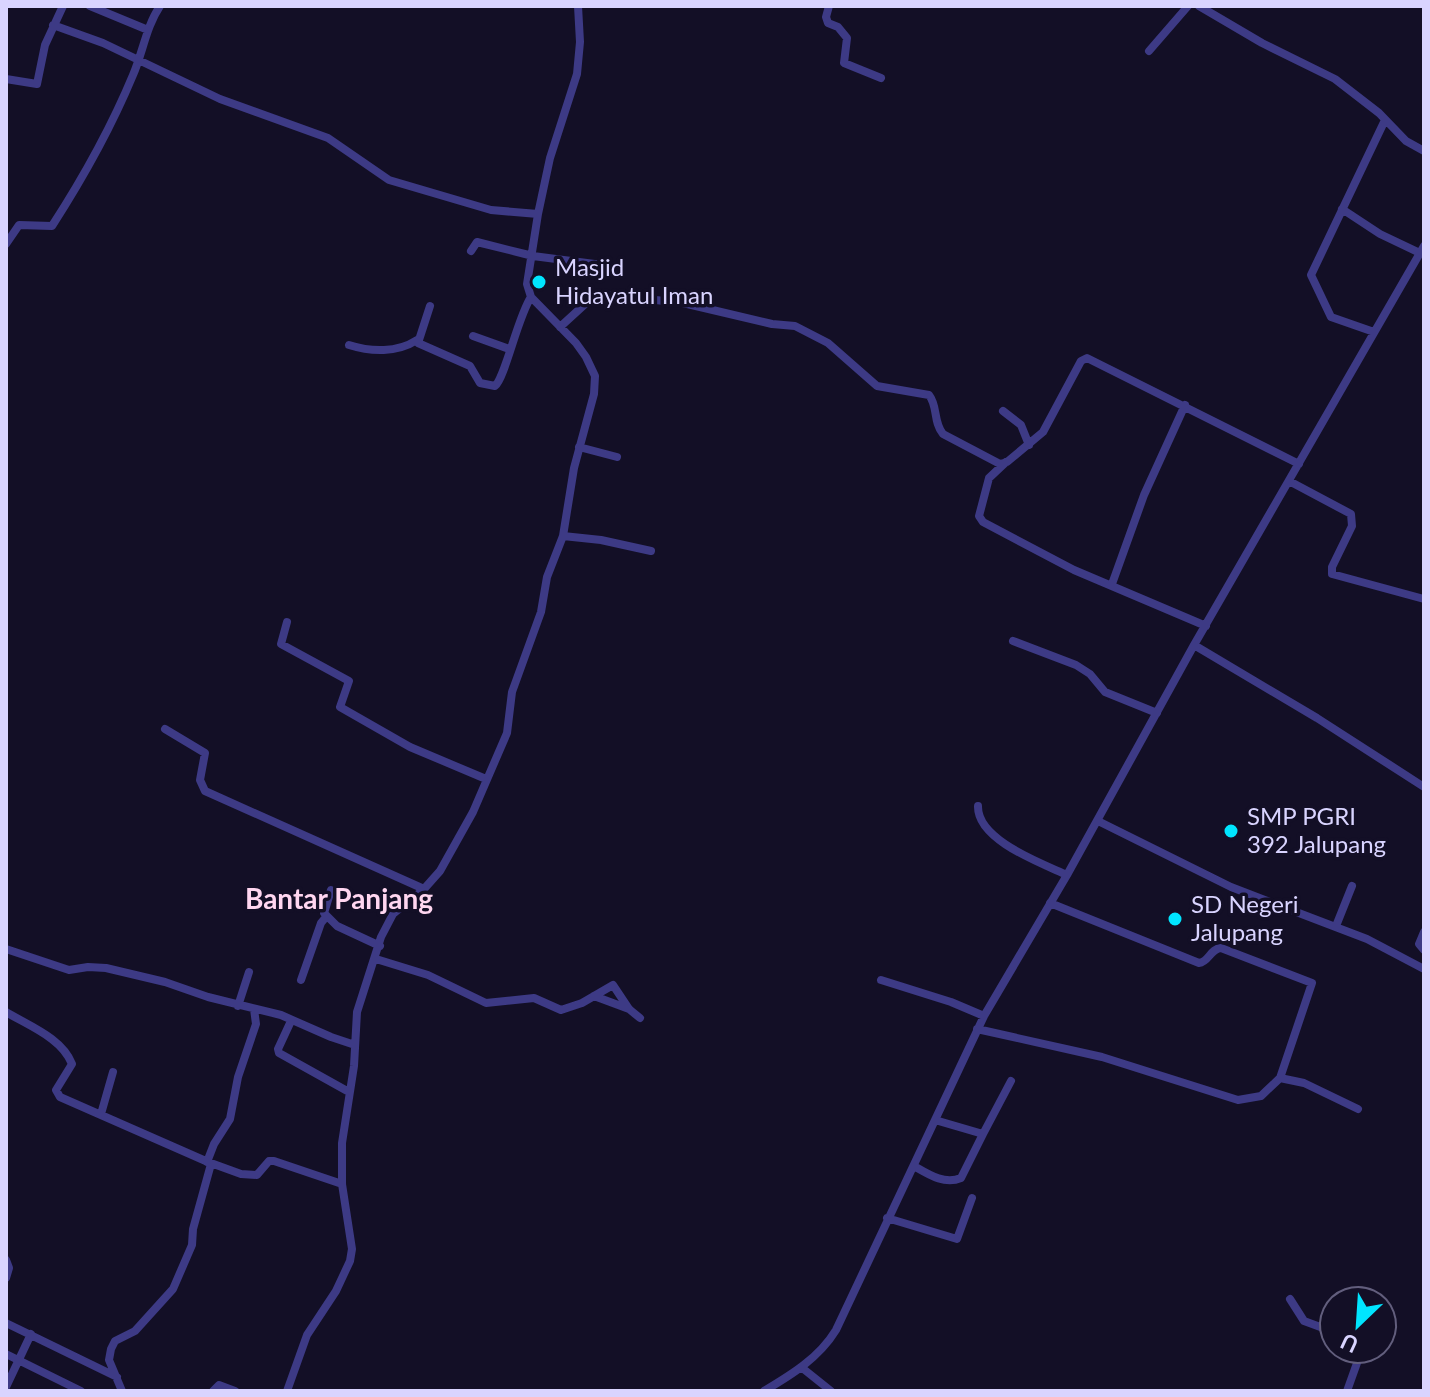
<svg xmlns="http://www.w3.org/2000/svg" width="1430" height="1397" font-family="Lato,sans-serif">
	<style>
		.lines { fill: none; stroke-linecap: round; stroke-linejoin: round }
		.minor { stroke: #3d3a85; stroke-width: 8 }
		.poi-dot { fill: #00e5ff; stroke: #130f26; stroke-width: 3 }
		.labels { text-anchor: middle; stroke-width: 7; stroke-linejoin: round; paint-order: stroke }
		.poi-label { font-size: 24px; fill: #d9d4ff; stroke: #130f26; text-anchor: start }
		.quarter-label { font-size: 28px; font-weight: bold; fill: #ffd6f0; stroke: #130f26 }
	</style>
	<rect width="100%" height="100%" fill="#130f26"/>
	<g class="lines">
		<path class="minor" d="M 90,6 L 148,30
			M 829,6 L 826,17 L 828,23 L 838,27 L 847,38 L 844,63 L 881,78
			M 1199,6 L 1262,43 L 1335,79 L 1379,113 L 1406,141 L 1424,151
			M 53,25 L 103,43 L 220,99 L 328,138 L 389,180 L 491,210 L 538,214
			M 1149,51 L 1188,6
			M 6,79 L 37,84 L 45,45 L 63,6
			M 1342,209 L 1380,234 L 1420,253
			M 6,244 L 19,225 L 52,226 C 83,178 111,128 133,75 C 143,52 146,27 160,6
			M 471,251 L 477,242 L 533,256 L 610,266
			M 430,306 L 418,343 L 470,366 L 480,383 L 495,386 C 505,378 518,316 531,297
			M 560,327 L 595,295 L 601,294 L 683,303 L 772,324 L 795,326 L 828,343 L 877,386 L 929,395 C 938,406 933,422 943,434 L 1000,464 L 1007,462 L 1043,432 L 1081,361 L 1087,358 L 1299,464
			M 1374,332 L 1331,317 L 1311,275 L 1385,120
			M 473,336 L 509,349
			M 349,345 C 371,352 397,353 417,340
			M 1003,411 L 1021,425 L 1029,445
			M 579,447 L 617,457
			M 1006,462 L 989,478 L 979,516 L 983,522 L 1074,570 L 1206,626
			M 1289,481 L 1351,514 L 1352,526 L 1332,567 L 1332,574 L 1424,599
			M 563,536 L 601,540 L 651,551
			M 1112,584 L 1144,495 L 1185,405
			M 287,622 L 281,644 L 349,681 L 340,707 L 410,747 L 486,779
			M 1013,641 L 1076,665 L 1090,674 L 1105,692 L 1157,713
			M 1194,645 L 1317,718 L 1424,787
			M 165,729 L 205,753 L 200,780 L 205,791 L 424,889
			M 978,806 C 977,840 1041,863 1067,875
			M 1098,821 L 1231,887 L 1367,939 L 1424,969
			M 331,890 L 324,913 L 337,926 L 380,946
			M 1050,903 L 1199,963 C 1209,962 1210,949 1221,948 L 1312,983 L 1280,1078
			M 1336,926 L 1352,886
			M 1424,932 L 1419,944 L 1424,950
			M 6,949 L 69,970 L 88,967 L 106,968 L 165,982 L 208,997 L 281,1015 L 331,1037 L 355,1045
			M 376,959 L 428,975 L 486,1003 L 534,998 L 561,1010 L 582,1003 L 613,985 L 629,1009 L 640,1018
			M 301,980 L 321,923 L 326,917
			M 881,980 L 951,1002 L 984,1016
			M 594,996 L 629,1009
			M 238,1006 L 249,972
			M 6,1012 C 29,1026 62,1038 72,1064 L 56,1090 L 60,1097 L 208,1162 L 241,1174 L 257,1175 L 269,1161 L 274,1161 L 342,1184
			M 291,1021 L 278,1049 L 279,1053 L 349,1092
			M 977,1029 L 1102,1057 L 1238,1100 L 1261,1096 L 1280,1078 L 1304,1083 L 1358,1109
			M 101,1114 L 113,1072
			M 983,1134 L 1011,1081
			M 207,1162 L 214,1144 L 230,1119 L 238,1077 L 256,1024 L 254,1009
			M 914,1166 C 928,1174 944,1185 961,1178 L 983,1134 L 935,1120
			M 887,1218 L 957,1239 L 972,1198
			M 6,1260 L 9,1268 L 6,1278
			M 1290,1299 L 1304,1321 L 1334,1332
			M 6,1323 L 117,1377
			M 6,1354 L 81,1391
			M 801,1367 L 831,1391
			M 6,1387 L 31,1334
			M 122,1391 L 109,1360 L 111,1349 L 115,1341 L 135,1331 L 173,1289 L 192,1245 L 193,1229 L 211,1164
			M 213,1391 L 219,1385 L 235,1391
			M 287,1391 L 307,1335 L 336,1291 L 350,1261 L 352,1249 L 342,1184 L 342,1143 L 354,1066 L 357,1012 L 381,937 L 393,914 L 424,889 L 440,871 L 473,812 L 507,733 L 512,692 L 541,612 L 547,577 L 563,536 L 574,468 L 594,394 L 595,376 L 586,357 L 576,343 L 531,297 L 527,284 L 538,214 L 550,158 L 577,74 L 580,42 L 578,6
			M 764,1391 C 791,1375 819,1358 836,1330 L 984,1016 L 1067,875 L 1194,645 L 1424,246
			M 1347,1391 L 1362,1349"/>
	</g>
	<g class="poi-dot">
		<circle cx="539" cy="282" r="8"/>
		<circle cx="1231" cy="831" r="8"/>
		<circle cx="1175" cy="919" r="8"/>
	</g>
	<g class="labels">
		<g class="poi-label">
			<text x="555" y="276">Masjid<tspan x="555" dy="28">Hidayatul Iman</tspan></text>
			<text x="1247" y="825">SMP PGRI<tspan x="1247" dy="28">392 Jalupang</tspan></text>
			<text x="1191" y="913">SD Negeri<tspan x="1191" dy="28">Jalupang</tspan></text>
		</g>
		<g class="quarter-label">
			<text x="339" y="909">Bantar Panjang</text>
		</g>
	</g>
	<rect width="1430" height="1397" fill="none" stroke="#d9d4ff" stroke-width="16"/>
	<g transform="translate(1358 1325) rotate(205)"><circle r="38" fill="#130f26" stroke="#625e7d" stroke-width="2"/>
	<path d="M0-6L14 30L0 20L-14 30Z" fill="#00e5ff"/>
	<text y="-12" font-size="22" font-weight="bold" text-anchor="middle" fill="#d9d4ff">U</text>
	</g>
</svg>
